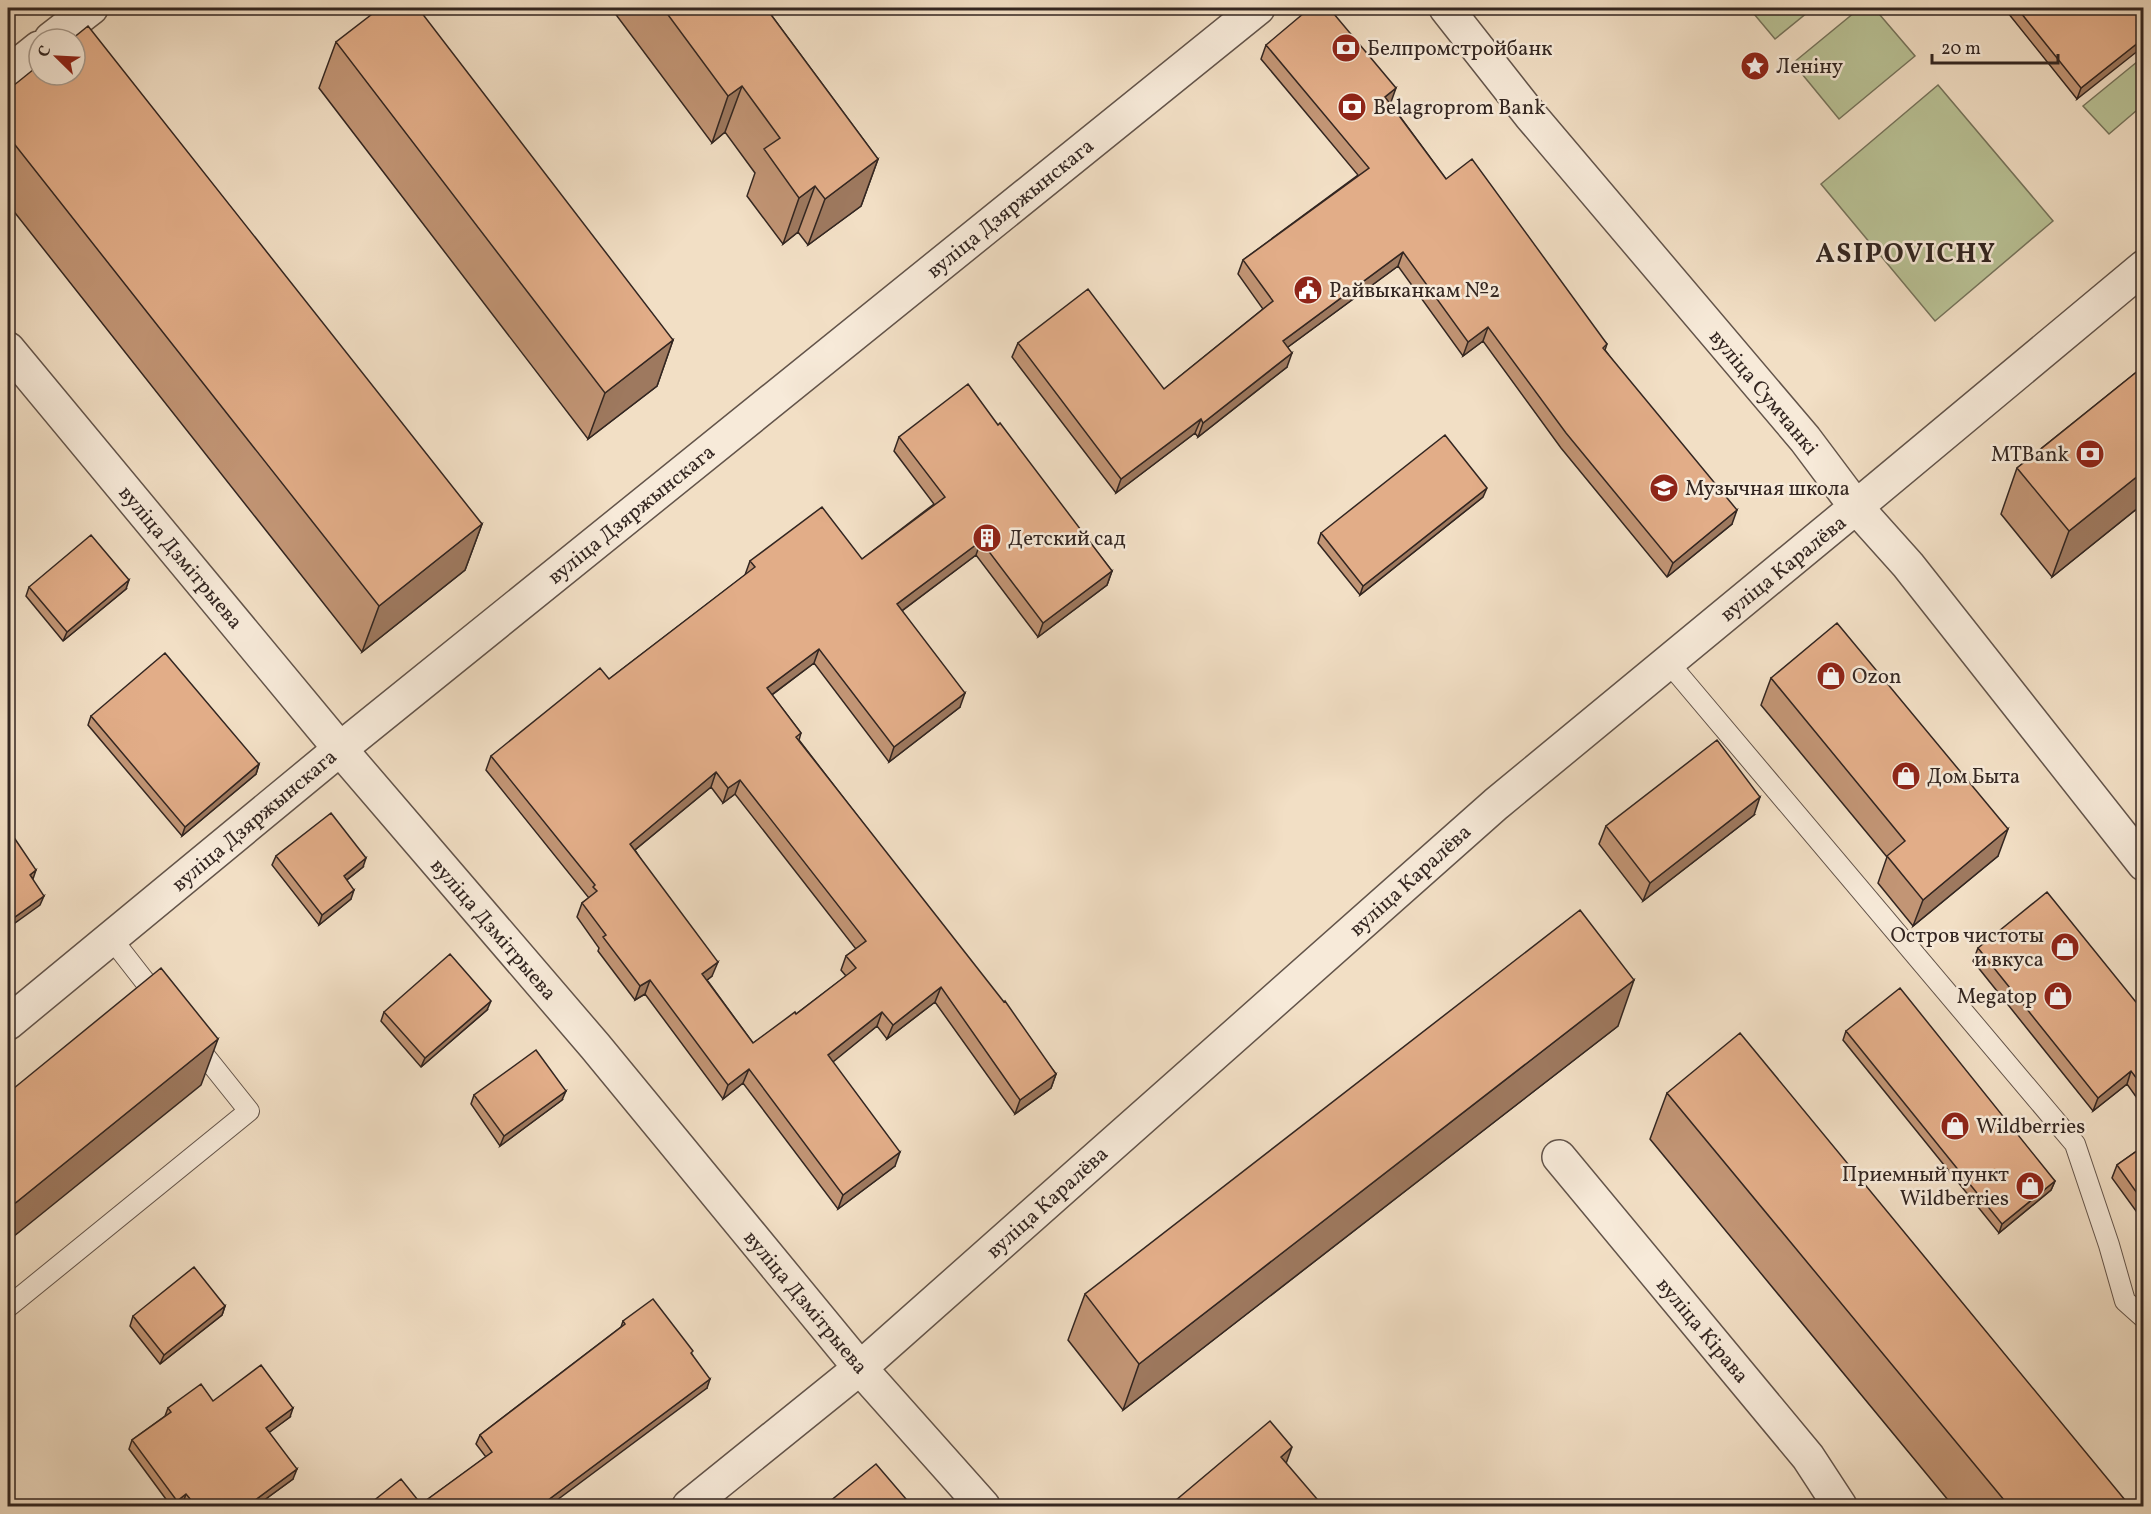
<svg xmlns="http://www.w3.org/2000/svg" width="2151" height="1514" font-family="Vollkorn,serif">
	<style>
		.green { fill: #b9c296; stroke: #76745c; stroke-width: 1.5 }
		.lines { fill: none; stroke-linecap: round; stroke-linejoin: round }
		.service-casing { stroke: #63544a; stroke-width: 22 }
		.minor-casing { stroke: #63544a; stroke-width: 36 }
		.tertiary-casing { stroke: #63544a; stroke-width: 36 }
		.service { stroke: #f7ead9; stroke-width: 20 }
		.minor { stroke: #f7ead9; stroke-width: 33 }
		.tertiary { stroke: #f7ead9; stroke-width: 33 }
		.wall { fill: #c29575; stroke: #332621; stroke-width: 1.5; fill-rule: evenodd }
		.shaded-wall { fill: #9e795f; stroke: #332621; stroke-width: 1.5 }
		.building { fill: #e2ad88; stroke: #332621; stroke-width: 1.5; fill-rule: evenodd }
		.labels { text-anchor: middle; stroke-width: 5; stroke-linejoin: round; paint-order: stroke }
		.poi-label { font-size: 21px; fill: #332621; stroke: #f7ead9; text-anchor: start }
		.street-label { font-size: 21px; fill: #332621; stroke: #f7ead9 }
		.district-label { font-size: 27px; font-weight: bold; letter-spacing: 1.5px; fill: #332621; stroke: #f7ead9 }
	</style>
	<rect width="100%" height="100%" fill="#f2dfc5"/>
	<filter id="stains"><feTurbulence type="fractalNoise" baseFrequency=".00333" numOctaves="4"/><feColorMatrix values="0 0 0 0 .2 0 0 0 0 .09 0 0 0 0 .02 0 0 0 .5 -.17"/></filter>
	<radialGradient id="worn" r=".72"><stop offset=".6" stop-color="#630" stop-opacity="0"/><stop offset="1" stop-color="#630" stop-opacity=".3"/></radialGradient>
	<path class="green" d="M 1749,8 L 1813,8 L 1775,39 Z
		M 1860,8 L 1874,8 L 1915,56 L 1839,119 L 1793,63 Z
		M 2143,57 L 2143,105 L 2109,134 L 2083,106 Z
		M 1938,85 L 2053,221 L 1935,321 L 1821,184 Z"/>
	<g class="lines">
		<g class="service-casing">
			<path id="service" d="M 1668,662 L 2075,1144 L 2109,1245 L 2125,1301 L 2144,1318
				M 111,938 L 161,1002
				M 8,1307 L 249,1111 L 193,1041"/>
		</g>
		<g class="minor-casing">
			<path id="minor" d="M 51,39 L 91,8
				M 8,73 L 39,48
				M 8,1023 L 340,749 L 1258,8
				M 1559,1157 L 1808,1457 L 1840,1506"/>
		</g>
		<g class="tertiary-casing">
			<path id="tertiary" d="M 1446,8 L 1531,116 L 1805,439 L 1856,507 L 1908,565 L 2144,864
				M 8,349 L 340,749 L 595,1046 L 860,1368 L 983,1506
				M 689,1506 L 860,1368 L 1496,804 L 1856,507 L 2144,267"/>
		</g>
		<use href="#service" class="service"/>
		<use href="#minor" class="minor"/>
		<use href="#tertiary" class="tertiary"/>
	</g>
	<path class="wall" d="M 611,8 L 766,8 L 878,159 L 861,206 L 808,245 L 798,232 L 783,244 L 747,196 L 755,173 L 725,132 L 712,143 Z
		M 2004,8 L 2144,8 L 2077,99 Z
		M 336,42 L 673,340 L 657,386 L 588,439 L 319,88 Z
		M 1266,45 L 1391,102 L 1390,103 L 1446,179 L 1607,344 L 1605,350 L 1732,524 L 1667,577 L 1561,448 L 1483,341 L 1463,356 L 1398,266 L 1288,347 L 1287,367 L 1198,437 L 1195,433 L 1116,493 L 1012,357 L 1018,343 L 1164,389 L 1263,309 L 1238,274 L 1243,260 L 1358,175 L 1261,59 Z
		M 8,90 L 482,524 L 465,570 L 362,652 L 8,204 Z
		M 2144,366 L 2144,503 L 2052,577 L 2001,514 L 2017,468 Z
		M 998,425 L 1112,571 L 1107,585 L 1038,637 L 976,555 L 902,611 L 960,707 L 889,762 L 814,663 L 772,695 L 801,733 L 799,740 L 1056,1074 L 1051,1088 L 1015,1114 L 935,1002 L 887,1039 L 877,1026 L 832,1062 L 895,1166 L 838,1209 L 743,1083 L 723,1099 L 645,994 L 635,1000 L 598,951 L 599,948 L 577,917 L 582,903 L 589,898 L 486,770 L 491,756 L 609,679 L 745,575 L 750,561 L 862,559 L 934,504 L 894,451 L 899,437 ZM 711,787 L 723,803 L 735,794 L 856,949 L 846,956 L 841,970 L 846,976 L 796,1014 L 753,1043 L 707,980 L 712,976 L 635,850 Z
		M 1483,497 L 1360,595 L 1318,543 L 1321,533 Z
		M 29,587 L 126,589 L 63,641 L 26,596 Z
		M 1771,678 L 1998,856 L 1913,926 L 1878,883 L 1887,857 L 1761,705 Z
		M 91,716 L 259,764 L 256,774 L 182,836 L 88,725 Z
		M 1754,815 L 1643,901 L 1599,844 L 1606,826 Z
		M 276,856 L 363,867 L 347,880 L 351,899 L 319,925 L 272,865 Z
		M 1978,948 L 2144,1012 L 2144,1108 L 2127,1084 L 2093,1111 L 1973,961 Z
		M 487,1010 L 421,1067 L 381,1021 L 384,1012 Z
		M 1618,1026 L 1123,1410 L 1068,1340 L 1085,1294 Z
		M 1846,1031 L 2055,1181 L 2051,1190 L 1999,1233 L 1843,1040 Z
		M 1667,1093 L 2130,1506 L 1953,1506 L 1650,1139 Z
		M 474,1095 L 562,1100 L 500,1146 L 471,1104 Z
		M 2144,1146 L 2144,1222 L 2112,1178 L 2117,1165 Z
		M 225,1306 L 222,1315 L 160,1364 L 130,1326 L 133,1316 Z
		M 623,1321 L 692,1354 L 707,1388 L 421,1504 L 486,1457 L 476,1444 L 480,1435 L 621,1327 Z
		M 213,1401 L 290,1417 L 269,1432 L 293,1479 L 256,1506 L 185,1506 L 183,1503 L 178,1506 L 171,1506 L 129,1449 L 132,1440 L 165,1416 L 168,1408 Z"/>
	<path class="shaded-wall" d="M 2144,38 L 2144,46 L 2077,99 L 2081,88 Z
		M 742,86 L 725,132 L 712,143 L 728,96 Z
		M 1396,88 L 1391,102 L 1380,111 L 1385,97 Z
		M 878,159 L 861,206 L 808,245 L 825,199 Z
		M 815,186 L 798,232 L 783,244 L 799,198 Z
		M 1403,252 L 1398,266 L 1277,355 L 1283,341 Z
		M 1488,327 L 1483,341 L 1463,356 L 1468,342 Z
		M 673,340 L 657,386 L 588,439 L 605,393 Z
		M 1292,353 L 1287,367 L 1198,437 L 1203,423 Z
		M 1201,419 L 1195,433 L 1116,493 L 1121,479 Z
		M 2144,471 L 2144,503 L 2052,577 L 2069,531 Z
		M 1487,488 L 1483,497 L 1360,595 L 1363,586 Z
		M 1737,510 L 1732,524 L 1667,577 L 1673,563 Z
		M 482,524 L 465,570 L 362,652 L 379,606 Z
		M 981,541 L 976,555 L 892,618 L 897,604 Z
		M 1112,571 L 1107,585 L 1038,637 L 1043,623 Z
		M 129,580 L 126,589 L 63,641 L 67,632 Z
		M 819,649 L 814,663 L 762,702 L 767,688 Z
		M 965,693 L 960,707 L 889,762 L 894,747 Z
		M 259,764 L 256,774 L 182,836 L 185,827 Z
		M 716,772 L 711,787 L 625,858 L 630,844 Z
		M 740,780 L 735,794 L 723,803 L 728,788 Z
		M 1760,797 L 1754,815 L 1643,901 L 1650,883 Z
		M 2008,829 L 1998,856 L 1913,926 L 1923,900 Z
		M 366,858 L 363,867 L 340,885 L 344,876 Z
		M 36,870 L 33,879 L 30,875 Z
		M 354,890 L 351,899 L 319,925 L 322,915 Z
		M 44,896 L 40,905 L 8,928 L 8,922 Z
		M 718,962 L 712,976 L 697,988 L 702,974 Z
		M 650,980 L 645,994 L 635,1000 L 640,986 Z
		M 1634,980 L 1618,1026 L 1123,1410 L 1139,1364 Z
		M 941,987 L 935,1002 L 887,1039 L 893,1025 Z
		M 491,1001 L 487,1010 L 421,1067 L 425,1058 Z
		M 882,1012 L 877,1026 L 823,1070 L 828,1055 Z
		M 218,1039 L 201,1085 L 8,1241 L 8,1209 Z
		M 749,1069 L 743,1083 L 723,1099 L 728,1085 Z
		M 2131,1071 L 2127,1084 L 2093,1111 L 2098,1098 Z
		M 1056,1074 L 1051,1088 L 1015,1114 L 1020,1100 Z
		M 566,1091 L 562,1100 L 500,1146 L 504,1136 Z
		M 900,1152 L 895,1166 L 838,1209 L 843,1195 Z
		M 2055,1181 L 2051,1190 L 1999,1233 L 2002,1224 Z
		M 225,1306 L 222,1315 L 160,1364 L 164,1355 Z
		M 710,1379 L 707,1388 L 549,1506 L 540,1506 Z
		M 293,1408 L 290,1417 L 263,1437 L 266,1428 Z
		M 1292,1447 L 1275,1494 L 1281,1457 Z
		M 297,1469 L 293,1479 L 256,1506 L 251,1506 L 254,1501 Z
		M 186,1494 L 183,1503 L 178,1506 L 175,1506 L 177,1501 Z"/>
	<path class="building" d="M 380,8 L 418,8 L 673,340 L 605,393 L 336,42 Z
		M 663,8 L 766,8 L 878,159 L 825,199 L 815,186 L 799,198 L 764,149 L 780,138 L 742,86 L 728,96 Z
		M 1310,8 L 1329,8 L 1396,88 L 1385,97 L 1446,179 L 1472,159 L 1607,344 L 1603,348 L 1737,510 L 1673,563 L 1566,433 L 1488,327 L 1468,342 L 1403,252 L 1283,341 L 1292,353 L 1203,423 L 1201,419 L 1121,479 L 1018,343 L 1088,289 L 1164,389 L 1273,301 L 1243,260 L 1369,168 L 1266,45 Z
		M 2017,8 L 2144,8 L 2144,38 L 2081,88 Z
		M 88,26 L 482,524 L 379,606 L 8,136 L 8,90 L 39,65 L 39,75 L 75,75 L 75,39 L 72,39 Z
		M 2144,366 L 2144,471 L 2069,531 L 2017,468 Z
		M 968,384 L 998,425 L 1000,423 L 1112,571 L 1043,623 L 981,541 L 897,604 L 965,693 L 894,747 L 819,649 L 767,688 L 801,733 L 796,737 L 1004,1002 L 1005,1001 L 1056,1074 L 1020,1100 L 941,987 L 893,1025 L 882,1012 L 828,1055 L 900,1152 L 843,1195 L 749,1069 L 728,1085 L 650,980 L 640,986 L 603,937 L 606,935 L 582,903 L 597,891 L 593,887 L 595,885 L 491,756 L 600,668 L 609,679 L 755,567 L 750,561 L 822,507 L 862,559 L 945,497 L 899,437 ZM 716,772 L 728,788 L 740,780 L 866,941 L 846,956 L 856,968 L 796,1014 L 795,1012 L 753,1043 L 702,974 L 718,962 L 630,844 Z
		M 1445,435 L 1487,488 L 1363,586 L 1321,533 Z
		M 91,535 L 129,580 L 67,632 L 29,587 Z
		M 1837,623 L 2008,829 L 1923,900 L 1887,856 L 1905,841 L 1771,678 Z
		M 165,653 L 259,764 L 185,827 L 91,716 Z
		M 1717,740 L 1760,797 L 1650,883 L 1606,826 Z
		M 331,813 L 366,858 L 344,876 L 354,890 L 322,915 L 276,856 Z
		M 13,836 L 36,870 L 30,875 L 44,896 L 8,922 L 8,840 Z
		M 2047,892 L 2144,1012 L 2144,1088 L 2131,1071 L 2098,1098 L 1978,948 Z
		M 1580,910 L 1634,980 L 1139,1364 L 1085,1294 Z
		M 450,954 L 491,1001 L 425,1058 L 384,1012 Z
		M 161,968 L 218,1039 L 8,1209 L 8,1093 Z
		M 1900,988 L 2055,1181 L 2002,1224 L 1846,1031 Z
		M 1740,1033 L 2130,1506 L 2009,1506 L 1667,1093 Z
		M 536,1050 L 566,1091 L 504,1136 L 474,1095 Z
		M 2144,1146 L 2144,1203 L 2117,1165 Z
		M 194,1267 L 225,1306 L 164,1355 L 133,1316 Z
		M 653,1299 L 693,1351 L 691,1353 L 710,1379 L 540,1506 L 367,1506 L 401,1479 L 421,1504 L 492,1452 L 480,1435 L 625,1324 L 623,1321 Z
		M 261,1365 L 293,1408 L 266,1428 L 297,1469 L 254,1501 L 256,1503 L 251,1506 L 196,1506 L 186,1494 L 177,1501 L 132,1440 L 171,1412 L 168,1408 L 201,1384 L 213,1401 Z
		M 1270,1421 L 1292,1447 L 1281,1457 L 1323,1506 L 1169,1506 Z
		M 876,1464 L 912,1506 L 824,1506 Z"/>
	<defs>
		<g id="bank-disc" transform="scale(1.5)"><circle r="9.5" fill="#8f2418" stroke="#f7ead9"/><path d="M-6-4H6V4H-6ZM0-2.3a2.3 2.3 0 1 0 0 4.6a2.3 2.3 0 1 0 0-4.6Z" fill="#fff"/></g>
		<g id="sight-disc" transform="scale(1.5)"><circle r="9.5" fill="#8f2418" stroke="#f7ead9"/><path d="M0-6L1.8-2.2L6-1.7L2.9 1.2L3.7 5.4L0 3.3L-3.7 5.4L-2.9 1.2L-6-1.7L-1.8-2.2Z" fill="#fff"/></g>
		<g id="civic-disc" transform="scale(1.5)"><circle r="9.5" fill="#8f2418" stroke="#f7ead9"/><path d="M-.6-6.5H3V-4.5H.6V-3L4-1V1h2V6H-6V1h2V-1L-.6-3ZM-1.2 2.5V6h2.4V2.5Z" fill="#fff"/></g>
		<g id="school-disc" transform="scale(1.5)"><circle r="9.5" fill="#8f2418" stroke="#f7ead9"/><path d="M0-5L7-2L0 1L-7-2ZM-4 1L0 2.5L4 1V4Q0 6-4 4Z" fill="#fff"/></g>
		<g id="building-disc" transform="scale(1.5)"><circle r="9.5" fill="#8f2418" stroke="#f7ead9"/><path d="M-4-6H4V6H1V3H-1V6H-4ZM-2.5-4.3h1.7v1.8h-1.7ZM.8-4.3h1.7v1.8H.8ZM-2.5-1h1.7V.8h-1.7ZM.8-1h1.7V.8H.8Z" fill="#fff"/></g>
		<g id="shop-disc" transform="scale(1.5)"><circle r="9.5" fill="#8f2418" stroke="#f7ead9"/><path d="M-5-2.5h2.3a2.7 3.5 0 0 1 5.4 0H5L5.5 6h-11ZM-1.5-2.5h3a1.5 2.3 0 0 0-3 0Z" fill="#fff"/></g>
	</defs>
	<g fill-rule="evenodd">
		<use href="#bank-disc" x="1346" y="48"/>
		<use href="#sight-disc" x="1755" y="66"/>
		<use href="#bank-disc" x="1352" y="107"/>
		<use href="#civic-disc" x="1308" y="290"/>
		<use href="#bank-disc" x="2090" y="454"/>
		<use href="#school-disc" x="1664" y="488"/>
		<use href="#building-disc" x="987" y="538"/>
		<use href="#shop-disc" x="1831" y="676"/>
		<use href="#shop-disc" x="1906" y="776"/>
		<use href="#shop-disc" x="2065" y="947"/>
		<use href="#shop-disc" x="2058" y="996"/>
		<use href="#shop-disc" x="1955" y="1126"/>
		<use href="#shop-disc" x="2030" y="1186"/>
	</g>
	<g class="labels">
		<g class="poi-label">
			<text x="1367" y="55">Белпромстройбанк</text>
			<text x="1776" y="73">Леніну</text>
			<text x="1373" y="114">Belagroprom Bank</text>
			<text x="1329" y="297">Райвыканкам №2</text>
			<text x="2069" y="461" text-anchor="end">MTBank</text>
			<text x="1685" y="495">Музычная школа</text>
			<text x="1008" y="545">Детский сад</text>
			<text x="1852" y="683">Ozon</text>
			<text x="1927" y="783">Дом Быта</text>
			<text x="2044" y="942" text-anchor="end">Остров чистоты<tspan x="2044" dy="24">и вкуса</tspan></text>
			<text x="2037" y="1003" text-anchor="end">Megatop</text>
			<text x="1976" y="1133">Wildberries</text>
			<text x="2009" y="1181" text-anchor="end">Приемный пункт<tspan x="2009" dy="24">Wildberries</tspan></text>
		</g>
		<g class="street-label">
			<text transform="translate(1010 208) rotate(-39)" y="7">вуліца Дзяржынскага</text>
			<text transform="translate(1764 392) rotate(50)" y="7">вуліца Сумчанкі</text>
			<text transform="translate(631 514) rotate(-39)" y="7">вуліца Дзяржынскага</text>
			<text transform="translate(181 557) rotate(50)" y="7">вуліца Дзмітрыева</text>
			<text transform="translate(1783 568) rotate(-39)" y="7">вуліца Каралёва</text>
			<text transform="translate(254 820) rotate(-40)" y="7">вуліца Дзяржынскага</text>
			<text transform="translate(1410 880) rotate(-42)" y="7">вуліца Каралёва</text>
			<text transform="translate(494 929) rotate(49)" y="7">вуліца Дзмітрыева</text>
			<text transform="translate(1047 1202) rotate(-42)" y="7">вуліца Каралёва</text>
			<text transform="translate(806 1302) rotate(50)" y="7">вуліца Дзмітрыева</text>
			<text transform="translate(1703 1330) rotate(50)" y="7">вуліца Кірава</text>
		</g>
		<g class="district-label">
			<text x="1906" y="262">ASIPOVICHY</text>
		</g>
	</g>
	<rect width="2151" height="1514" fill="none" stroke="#f2dfc5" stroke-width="30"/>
	<rect x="9" y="9" width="2133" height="1496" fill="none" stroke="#332621" stroke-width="3"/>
	<rect x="15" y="15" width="2121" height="1484" fill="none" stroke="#332621" stroke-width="1.5"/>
	<g transform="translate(57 57) rotate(294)"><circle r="28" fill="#f7ead9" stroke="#a99c8f" stroke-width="1.5"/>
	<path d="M0-4.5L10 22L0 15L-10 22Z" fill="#8f2418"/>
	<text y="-9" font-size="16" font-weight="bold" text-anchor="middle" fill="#332621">С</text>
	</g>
	<path d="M1932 54v9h126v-9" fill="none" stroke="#332621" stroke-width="3"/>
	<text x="1941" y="54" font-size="18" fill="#332621" stroke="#f7ead9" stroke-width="4.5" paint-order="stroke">20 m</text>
	<rect width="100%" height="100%" filter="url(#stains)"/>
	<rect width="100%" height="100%" fill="url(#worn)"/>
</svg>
